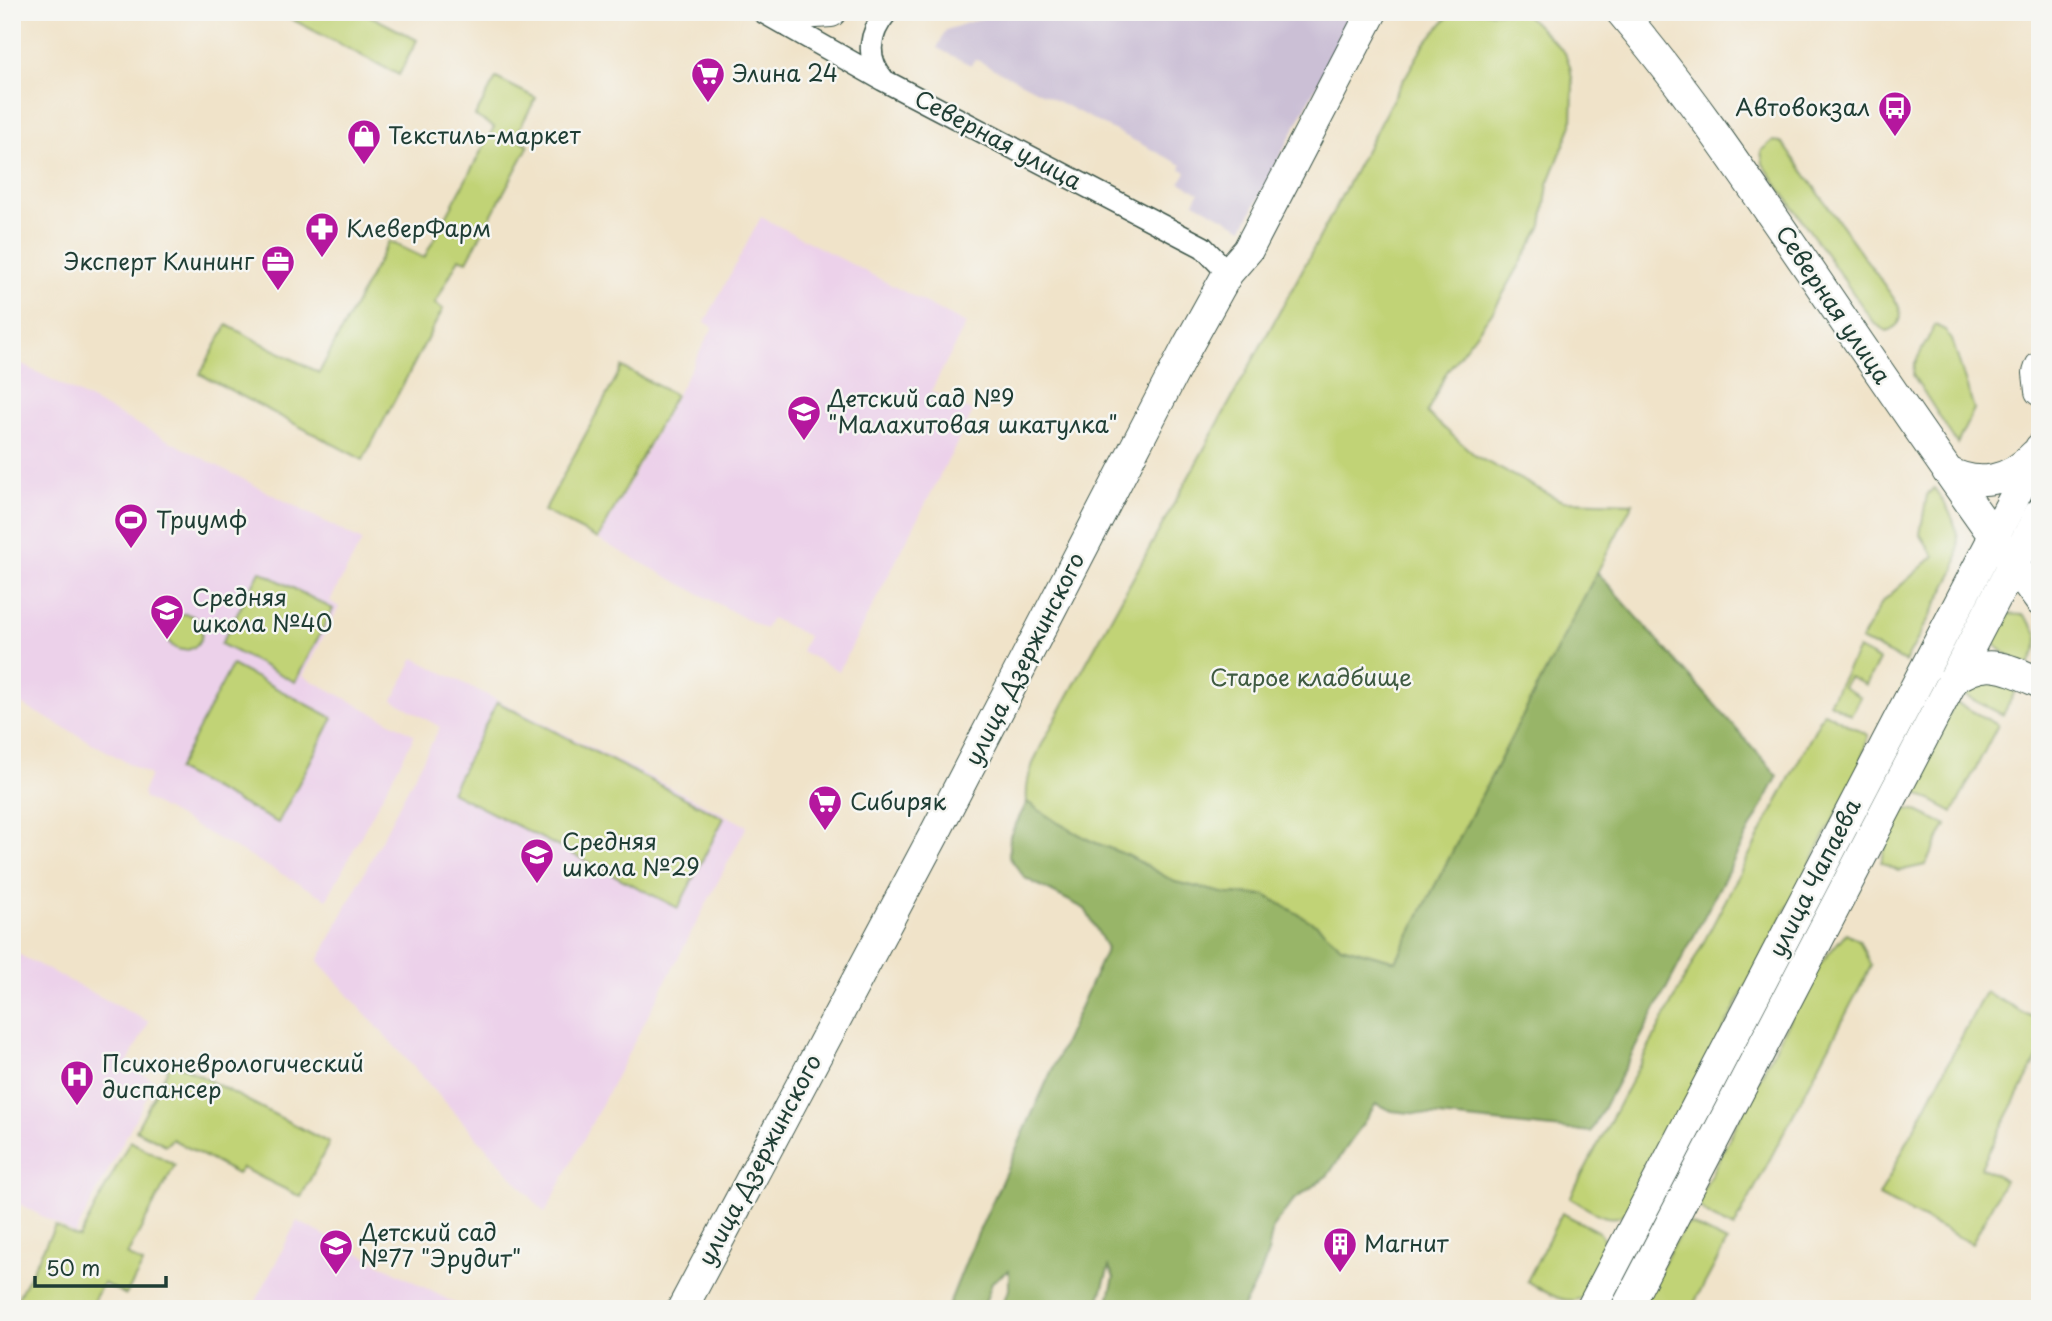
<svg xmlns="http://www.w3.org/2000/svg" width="2052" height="1321" font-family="'Playpen Sans',sans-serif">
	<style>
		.built { fill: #ecd1ea }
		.industrial { fill: #cbbfd5 }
		.green { fill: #c1d376; stroke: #708855; stroke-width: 2 }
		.forest { fill: #98b567; stroke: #5c794e; stroke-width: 2 }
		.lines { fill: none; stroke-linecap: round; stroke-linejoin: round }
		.street-casing { stroke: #3e564a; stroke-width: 24 }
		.secondary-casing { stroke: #3e564a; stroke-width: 32 }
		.street { stroke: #fff; stroke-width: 21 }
		.secondary { stroke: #fff; stroke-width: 30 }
		.labels { text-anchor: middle; stroke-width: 5; stroke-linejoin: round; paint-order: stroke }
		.poi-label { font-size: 23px; fill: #1f3d34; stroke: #f6f6f2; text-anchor: start }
		.street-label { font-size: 23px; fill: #1f3d34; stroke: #f6f6f2 }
		.park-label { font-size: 23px; fill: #3f5b41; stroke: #f6f6f2 }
	</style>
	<rect width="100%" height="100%" fill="#f6f6f2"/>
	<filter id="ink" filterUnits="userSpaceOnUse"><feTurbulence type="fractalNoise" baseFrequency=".0143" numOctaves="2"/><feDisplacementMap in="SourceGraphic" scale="14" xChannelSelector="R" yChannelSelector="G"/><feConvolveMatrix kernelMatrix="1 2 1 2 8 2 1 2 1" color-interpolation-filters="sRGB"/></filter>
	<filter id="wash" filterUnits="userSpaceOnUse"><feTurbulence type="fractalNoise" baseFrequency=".00686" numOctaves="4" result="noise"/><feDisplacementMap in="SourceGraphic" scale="28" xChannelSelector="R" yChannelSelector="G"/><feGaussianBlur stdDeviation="1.57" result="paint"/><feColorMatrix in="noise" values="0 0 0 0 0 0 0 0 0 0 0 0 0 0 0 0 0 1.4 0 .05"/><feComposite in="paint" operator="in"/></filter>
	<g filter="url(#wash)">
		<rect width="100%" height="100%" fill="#f0e3c9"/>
		<path class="built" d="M 761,217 L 966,324 L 931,391 L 973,412 L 839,671 L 801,651 L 808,636 L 771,618 L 765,629 L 599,540 L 713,327 L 705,322 Z
			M 12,359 L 362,541 L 330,601 L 339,607 L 303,676 L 415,735 L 327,899 L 144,798 L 143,791 L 150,775 L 12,699 Z
			M 414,658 L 747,826 L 545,1213 L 318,961 L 440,727 L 393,700 Z
			M 12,951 L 149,1022 L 126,1065 L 155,1081 L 75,1234 L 12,1200 Z
			M 297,1221 L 466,1309 L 252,1309 Z"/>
		<path class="industrial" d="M 1000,12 L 1355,12 L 1243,228 L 1194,202 L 1199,193 L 1180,182 L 1186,172 L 1181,169 L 1182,165 L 975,59 L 971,65 L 937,48 L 946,30 Z"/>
		<path class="green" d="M 278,12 L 363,12 L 417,40 L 399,75 Z
			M 1452,12 L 1521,12 L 1533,21 L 1565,53 L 1570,66 L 1573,85 L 1572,125 L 1548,184 L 1542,226 L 1494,310 L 1446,373 L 1427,413 L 1477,457 L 1562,501 L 1633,503 L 1396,961 L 1341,946 L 1317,925 L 1265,895 L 1227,894 L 1175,882 L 1129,856 L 1091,841 L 1058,823 L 1027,802 C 1024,771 1042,745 1056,718 L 1297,280 L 1396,93 L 1425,43 Z
			M 496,78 L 536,98 L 515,137 L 529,145 L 467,261 L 459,258 L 435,304 L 443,309 L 363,460 L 200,374 L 227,325 L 319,373 L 389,241 L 424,258 L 494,127 L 475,116 Z
			M 1772,141 L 1781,142 L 1785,146 L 1897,303 C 1904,317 1902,325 1887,331 L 1874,323 L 1763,164 L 1761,151 Z
			M 1935,325 L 1945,330 L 1952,340 L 1974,409 L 1957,444 L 1913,375 L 1914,365 Z
			M 622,367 L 675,395 L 598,539 L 544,511 Z
			M 1934,488 C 1955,516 1964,537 1954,572 L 1905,662 L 1861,640 L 1882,602 L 1934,556 L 1920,534 L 1927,495 Z
			M 260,571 L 333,609 L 295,682 L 221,644 Z
			M 2006,614 L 2024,615 C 2043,638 2041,640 2028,666 C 2005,655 1973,638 2006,614 Z
			M166 632a18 18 0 1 1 36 0a18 18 0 1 1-36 0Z
			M 1858,649 L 1879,660 L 1866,685 L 1849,677 L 1843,687 L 1861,697 L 1851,715 L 1829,703 Z
			M 232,665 L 333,718 L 278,823 L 177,770 Z
			M 1979,678 L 2019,684 L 2003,715 L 1960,693 Z
			M 497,702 L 724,818 L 678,908 L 451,792 Z
			M 1955,702 L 1998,725 L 1953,812 L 1921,795 L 1917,792 L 1915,783 Z
			M 1824,712 L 1868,735 L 1860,769 L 1628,1212 C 1609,1227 1588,1208 1570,1198 Z
			M 1906,809 L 1915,810 L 1946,825 L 1925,865 L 1898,871 L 1881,862 C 1888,844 1888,818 1906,809 Z
			M 1846,933 L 1859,940 L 1871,966 L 1734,1228 C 1721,1221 1702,1216 1698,1200 L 1814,971 Z
			M 1985,992 L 2040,1021 L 2040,1053 L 1981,1167 L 2005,1180 L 1972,1244 L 1879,1196 Z
			M 172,1061 L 329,1143 L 301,1197 L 242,1168 L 237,1174 L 172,1139 L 166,1145 L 136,1130 Z
			M 130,1141 L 175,1165 L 127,1255 L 143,1264 L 126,1295 L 103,1283 L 89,1309 L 12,1309 L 55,1226 L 79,1238 Z
			M 1562,1213 L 1599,1232 L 1608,1245 L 1586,1296 C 1565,1308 1545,1291 1527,1281 Z
			M 1691,1224 L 1727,1242 L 1691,1309 L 1638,1309 L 1684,1226 Z"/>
		<path class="forest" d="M 1597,572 L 1778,776 L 1591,1132 L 1392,1111 L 1376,1104 L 1328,1175 L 1293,1201 L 1273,1227 L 1268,1253 L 1260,1275 L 1242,1309 L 1106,1309 L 1114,1277 L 1109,1267 L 1096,1309 L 999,1309 L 1009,1290 L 1009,1270 L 992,1282 L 983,1309 L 947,1309 L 971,1249 L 1107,948 L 1085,909 L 1025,878 L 1009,857 L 1010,836 L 1027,802 L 1058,823 L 1091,841 L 1129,856 L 1175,882 L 1227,894 L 1265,895 L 1317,925 L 1341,946 L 1396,961 Z"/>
	</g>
	<g filter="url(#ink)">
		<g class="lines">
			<g class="street-casing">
				<path id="street" d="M 763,12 L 883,80 L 1203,247 L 1228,273
					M 883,79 C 865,57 869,33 887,12"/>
			</g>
			<g class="secondary-casing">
				<path id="secondary" d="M 785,12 L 800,14 L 831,12
					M 1621,12 C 1692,96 1753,188 1815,278 C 1889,387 1963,495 2040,601
					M 2040,367 L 2038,373 L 2040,391
					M 1947,471 C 1978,488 2010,481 2034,455
					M 1952,681 C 1985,656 2005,667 2040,683
					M 682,1309 L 936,831 L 1187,347 L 1228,273 L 1248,250 L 1372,12
					M 1591,1309 L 2040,448
					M 1626,1309 L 2040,513"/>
			</g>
			<use href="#street" class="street"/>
			<use href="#secondary" class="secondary"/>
		</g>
	</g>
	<defs>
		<g id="supermarket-pin" transform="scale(1.75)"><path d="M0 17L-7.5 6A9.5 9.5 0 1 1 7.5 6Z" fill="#b5179e" stroke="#f6f6f2"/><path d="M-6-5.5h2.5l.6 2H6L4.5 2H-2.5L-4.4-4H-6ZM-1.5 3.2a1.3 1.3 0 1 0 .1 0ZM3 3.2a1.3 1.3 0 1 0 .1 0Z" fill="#fff"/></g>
		<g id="bus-pin" transform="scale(1.75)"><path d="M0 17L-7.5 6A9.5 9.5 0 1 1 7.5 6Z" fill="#b5179e" stroke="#f6f6f2"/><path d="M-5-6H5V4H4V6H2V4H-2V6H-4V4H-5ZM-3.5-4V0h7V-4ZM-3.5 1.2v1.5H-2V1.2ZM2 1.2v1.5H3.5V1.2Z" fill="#fff"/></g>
		<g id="shop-pin" transform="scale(1.75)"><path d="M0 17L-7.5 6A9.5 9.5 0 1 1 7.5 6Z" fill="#b5179e" stroke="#f6f6f2"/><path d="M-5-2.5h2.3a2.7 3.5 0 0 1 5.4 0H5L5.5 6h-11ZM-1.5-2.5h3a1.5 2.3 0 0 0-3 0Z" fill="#fff"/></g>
		<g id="pharmacy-pin" transform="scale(1.75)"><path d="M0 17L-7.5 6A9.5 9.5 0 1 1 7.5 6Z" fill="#b5179e" stroke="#f6f6f2"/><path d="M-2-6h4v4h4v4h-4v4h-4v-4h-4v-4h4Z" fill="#fff"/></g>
		<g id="office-pin" transform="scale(1.75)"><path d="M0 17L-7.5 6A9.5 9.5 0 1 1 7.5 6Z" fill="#b5179e" stroke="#f6f6f2"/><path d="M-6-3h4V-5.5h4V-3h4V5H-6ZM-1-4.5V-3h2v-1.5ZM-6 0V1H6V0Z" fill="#fff"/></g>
		<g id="school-pin" transform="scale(1.75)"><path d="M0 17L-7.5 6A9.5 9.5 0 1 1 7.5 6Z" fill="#b5179e" stroke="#f6f6f2"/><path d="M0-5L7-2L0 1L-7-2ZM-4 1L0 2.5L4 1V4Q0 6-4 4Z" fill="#fff"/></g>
		<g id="stadium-pin" transform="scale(1.75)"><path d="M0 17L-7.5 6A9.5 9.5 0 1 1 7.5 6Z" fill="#b5179e" stroke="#f6f6f2"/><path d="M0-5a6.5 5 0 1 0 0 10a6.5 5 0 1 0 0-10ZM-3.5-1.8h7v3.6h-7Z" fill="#fff"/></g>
		<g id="hospital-pin" transform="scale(1.75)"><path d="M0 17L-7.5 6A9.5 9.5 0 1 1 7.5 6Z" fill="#b5179e" stroke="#f6f6f2"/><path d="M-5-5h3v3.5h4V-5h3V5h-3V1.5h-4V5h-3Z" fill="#fff"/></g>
		<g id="building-pin" transform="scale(1.75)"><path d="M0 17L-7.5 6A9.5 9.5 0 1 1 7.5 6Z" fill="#b5179e" stroke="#f6f6f2"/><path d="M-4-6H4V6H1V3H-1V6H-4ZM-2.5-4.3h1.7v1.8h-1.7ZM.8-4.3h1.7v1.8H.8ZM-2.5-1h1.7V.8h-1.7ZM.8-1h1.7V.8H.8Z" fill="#fff"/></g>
	</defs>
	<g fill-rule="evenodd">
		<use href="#supermarket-pin" x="708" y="74"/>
		<use href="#bus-pin" x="1895" y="108"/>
		<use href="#shop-pin" x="364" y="136"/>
		<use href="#pharmacy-pin" x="322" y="229"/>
		<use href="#office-pin" x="278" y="262"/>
		<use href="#school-pin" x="804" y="412"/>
		<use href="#stadium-pin" x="131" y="520"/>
		<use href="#school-pin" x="167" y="611"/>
		<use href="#supermarket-pin" x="825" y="802"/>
		<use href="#school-pin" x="537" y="855"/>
		<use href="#hospital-pin" x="77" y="1077"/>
		<use href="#building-pin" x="1340" y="1244"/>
		<use href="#school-pin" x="336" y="1246"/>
	</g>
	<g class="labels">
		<g class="poi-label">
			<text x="732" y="82">Элина 24</text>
			<text x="1870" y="116" text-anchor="end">Автовокзал</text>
			<text x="388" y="144">Текстиль-маркет</text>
			<text x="346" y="237">КлеверФарм</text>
			<text x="254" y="270" text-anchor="end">Эксперт Клининг</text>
			<text x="828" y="407">Детский сад №9<tspan x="828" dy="26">"Малахитовая шкатулка"</tspan></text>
			<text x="156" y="528">Триумф</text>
			<text x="192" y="606">Средняя<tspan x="192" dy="26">школа №40</tspan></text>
			<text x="850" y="810">Сибиряк</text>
			<text x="562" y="850">Средняя<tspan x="562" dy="26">школа №29</tspan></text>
			<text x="102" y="1072">Психоневрологический<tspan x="102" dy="26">диспансер</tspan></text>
			<text x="360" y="1241">Детский сад<tspan x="360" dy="26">№77 "Эрудит"</tspan></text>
			<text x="1364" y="1252">Магнит</text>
		</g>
		<g class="street-label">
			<text transform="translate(998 140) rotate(28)" y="8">Северная улица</text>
			<text transform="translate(1833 305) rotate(56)" y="8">Северная улица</text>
			<text transform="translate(1025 659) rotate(-63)" y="8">улица Дзержинского</text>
			<text transform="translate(1815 878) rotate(-63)" y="8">улица Чапаева</text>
			<text transform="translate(760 1160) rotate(-62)" y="8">улица Дзержинского</text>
		</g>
		<g class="park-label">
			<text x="1311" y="686">Старое кладбище</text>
		</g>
	</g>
	<rect width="2052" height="1321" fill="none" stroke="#f6f6f2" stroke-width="42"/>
	<path d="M35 1276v10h131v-10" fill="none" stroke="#1f3d34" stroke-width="3.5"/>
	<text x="46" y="1276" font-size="21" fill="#1f3d34" stroke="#f6f6f2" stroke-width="5" paint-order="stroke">50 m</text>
</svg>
